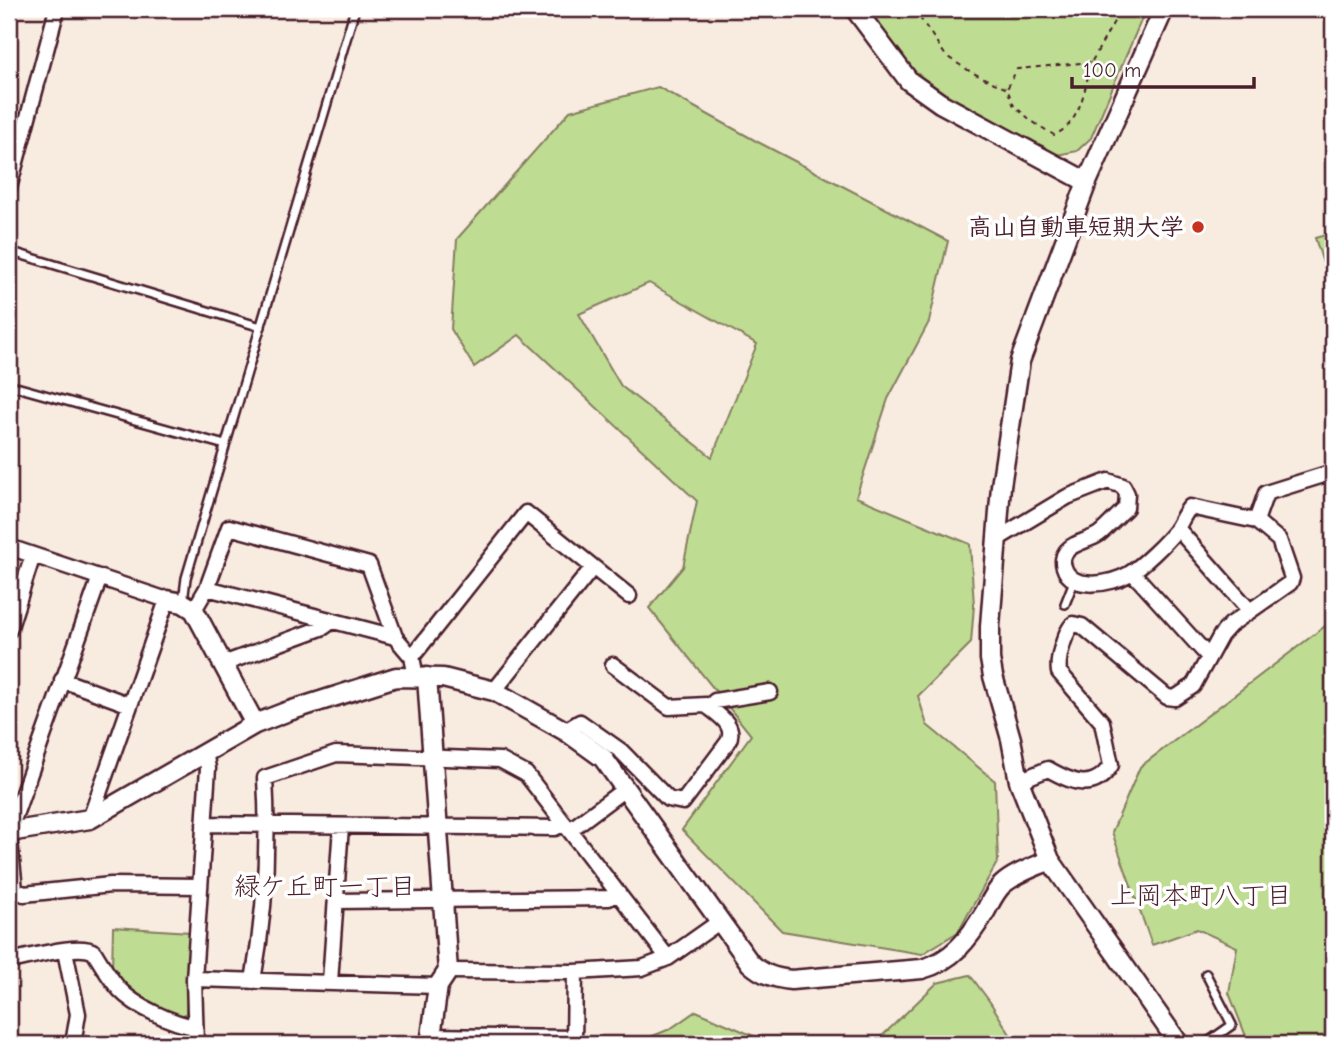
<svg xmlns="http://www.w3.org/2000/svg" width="1342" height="1053" font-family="'Comic Neue','Klee One',sans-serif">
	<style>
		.green { fill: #bfdc93; stroke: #847e5f; stroke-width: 2; fill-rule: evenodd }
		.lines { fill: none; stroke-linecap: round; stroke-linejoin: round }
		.service-casing { stroke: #4a1f2b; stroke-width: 12 }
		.minor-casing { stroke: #4a1f2b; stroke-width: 19 }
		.tertiary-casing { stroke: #4a1f2b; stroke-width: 23 }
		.path { stroke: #4a1f2b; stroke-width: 2; stroke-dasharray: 5 5; stroke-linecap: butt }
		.service { stroke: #fff; stroke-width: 7 }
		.minor { stroke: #fff; stroke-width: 14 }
		.tertiary { stroke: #fff; stroke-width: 18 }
		.poi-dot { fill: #c8321e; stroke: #fff; stroke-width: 2.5 }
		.labels { text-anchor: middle; stroke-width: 7; stroke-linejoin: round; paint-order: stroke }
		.poi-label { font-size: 24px; font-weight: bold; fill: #4a1f2b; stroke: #fff; text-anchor: end }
		.neighbourhood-label { font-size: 26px; fill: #4a1f2b; stroke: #fff }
	</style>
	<rect width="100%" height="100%" fill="#f8ebe0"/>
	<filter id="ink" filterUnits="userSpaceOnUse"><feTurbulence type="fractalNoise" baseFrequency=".0143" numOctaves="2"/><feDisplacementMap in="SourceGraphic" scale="14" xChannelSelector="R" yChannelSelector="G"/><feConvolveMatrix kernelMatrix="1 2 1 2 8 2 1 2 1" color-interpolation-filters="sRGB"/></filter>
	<g filter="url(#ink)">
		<path class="green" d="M 866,9 L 1146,9 L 1091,138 L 1077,151 L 1057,155 L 1030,139 L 1028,142 L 943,96 L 918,78 Z
			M 658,87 L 756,141 L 948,241 L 929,322 L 888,399 L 856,497 L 970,544 L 974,605 L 971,643 L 918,696 L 927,725 L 995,781 L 998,861 L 958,932 L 922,954 L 782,931 L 682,830 L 751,735 L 649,608 L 683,567 L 697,501 L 519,335 L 474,367 L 451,329 L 457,239 L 570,111 ZM 649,283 L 757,344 L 712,457 L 621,386 L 579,314 Z
			M 1333,233 L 1333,294 L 1315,238 Z
			M 1333,620 L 1333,1044 L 1249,1044 L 1229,993 L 1237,947 L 1197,929 L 1152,945 L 1112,832 L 1140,767 Z
			M 113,927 L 190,932 L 186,1013 L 180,1019 C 153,1006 132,992 112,971 Z
			M 970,975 L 990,1002 L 1016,1044 L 633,1044 L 670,1029 L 696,1011 L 756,1037 L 879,1039 L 937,983 Z"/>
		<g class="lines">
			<g class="service-casing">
				<path id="service" d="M 9,251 L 261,327
					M 9,385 L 225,445
					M 183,602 L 186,578 L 355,9
					M 1065,604 L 1074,581
					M 1205,1044 L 1232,1025 L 1206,974"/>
			</g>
			<g class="minor-casing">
				<path id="minor" d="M 9,188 L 57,9
					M 1256,521 L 1266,493 L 1333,472
					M 1177,528 L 1250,611
					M 997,539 L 1067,497 L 1108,481 L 1123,486 L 1127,494 L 1126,508 C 1117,516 1108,527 1099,534 C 1089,541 1073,542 1066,552 C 1063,556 1062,562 1064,567 C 1071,592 1112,584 1129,574 C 1143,565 1166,543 1176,530 C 1181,522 1184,514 1190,507 L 1256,521 L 1279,540 L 1292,578 L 1290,583 L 1230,625 L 1221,635 L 1193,686 L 1175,698 L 1167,697 L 1082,626 L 1073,624 C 1064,634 1057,659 1059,672 L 1102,722 L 1111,765 C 1094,793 1071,782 1048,769 L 1019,781
					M 9,547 L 167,600 L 90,819
					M 1132,572 L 1208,656
					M 100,577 L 9,832 L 15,890 L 24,894 L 111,885 L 200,886
					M 207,588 L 395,637
					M 194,610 L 207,588 L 229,527 L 369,565 L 395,637 L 412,657 L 416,677
					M 9,630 L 33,555
					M 412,657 L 526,513 L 629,596
					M 223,664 L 324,627 L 332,621
					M 62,680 L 130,705
					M 494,691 L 593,567
					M 709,707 L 715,701 L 770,692
					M 565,731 L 580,722 L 621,751 L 668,799 L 683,802 L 728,742 C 737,725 718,715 706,705 L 669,707 L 613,665
					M 204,824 L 555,828 L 564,823
					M 570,830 L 626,788
					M 336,901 L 609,898 L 618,893
					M 65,951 L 78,1014 L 73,1044
					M 9,961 C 28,958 79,942 94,952 C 102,965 110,979 120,990 C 136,1007 172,1023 195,1027
					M 448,971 L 575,972 L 642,968 L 668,958 L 719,922
					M 194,979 L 438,986
					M 253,981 C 265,914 269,845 265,778 L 336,754 L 500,760 L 526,774 L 668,958
					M 330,982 L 341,826
					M 431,1036 L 574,1038
					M 196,1044 L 194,979 L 208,768 L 205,752
					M 574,1044 L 575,972"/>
			</g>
			<g class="tertiary-casing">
				<path id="tertiary" d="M 855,9 L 909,81 L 940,103 L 1087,182
					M 1164,9 L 1087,182 L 1020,361 L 1001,486 L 990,626 L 990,659 L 993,676 L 1011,739 L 1019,781 L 1050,860 L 1179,1044
					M 167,600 L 183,603 L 194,610 L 255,724
					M 427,677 L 448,971 L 438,986 L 430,1044
					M 9,832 L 90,819 L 255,724 L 286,712 L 396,677 L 443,678 L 494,691 L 567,732 L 603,758 L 750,963 C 762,974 774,978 791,980 L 922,969 C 952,961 969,939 985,912 C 990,903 994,893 1002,885 C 1015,873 1035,867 1050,860"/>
			</g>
			<path class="path" d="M 914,9 L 946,56 L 971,72 L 1007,89 L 1014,106 L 1033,122 L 1054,135 C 1081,124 1085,88 1091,62 L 1017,69 L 1007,89
				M 1092,61 L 1121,9"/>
			<use href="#service" class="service"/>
			<use href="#minor" class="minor"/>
			<use href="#tertiary" class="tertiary"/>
		</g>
	</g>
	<circle class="poi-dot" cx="1198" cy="227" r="7"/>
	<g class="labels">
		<g class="poi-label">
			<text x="1184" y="235">高山自動車短期大学</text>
		</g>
		<g class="neighbourhood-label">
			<text x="325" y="895">緑ケ丘町一丁目</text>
			<text x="1201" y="904">上岡本町八丁目</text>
		</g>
	</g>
	<rect width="1342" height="1053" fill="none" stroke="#fff" stroke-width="35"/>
	<rect x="18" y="18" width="1307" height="1018" fill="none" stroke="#4a1f2b" stroke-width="2.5" filter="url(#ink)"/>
	<path d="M1072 77v10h182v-10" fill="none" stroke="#4a1f2b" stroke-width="3.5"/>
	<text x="1083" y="77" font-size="21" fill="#4a1f2b" stroke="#ffffff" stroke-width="5" paint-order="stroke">100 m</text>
</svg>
